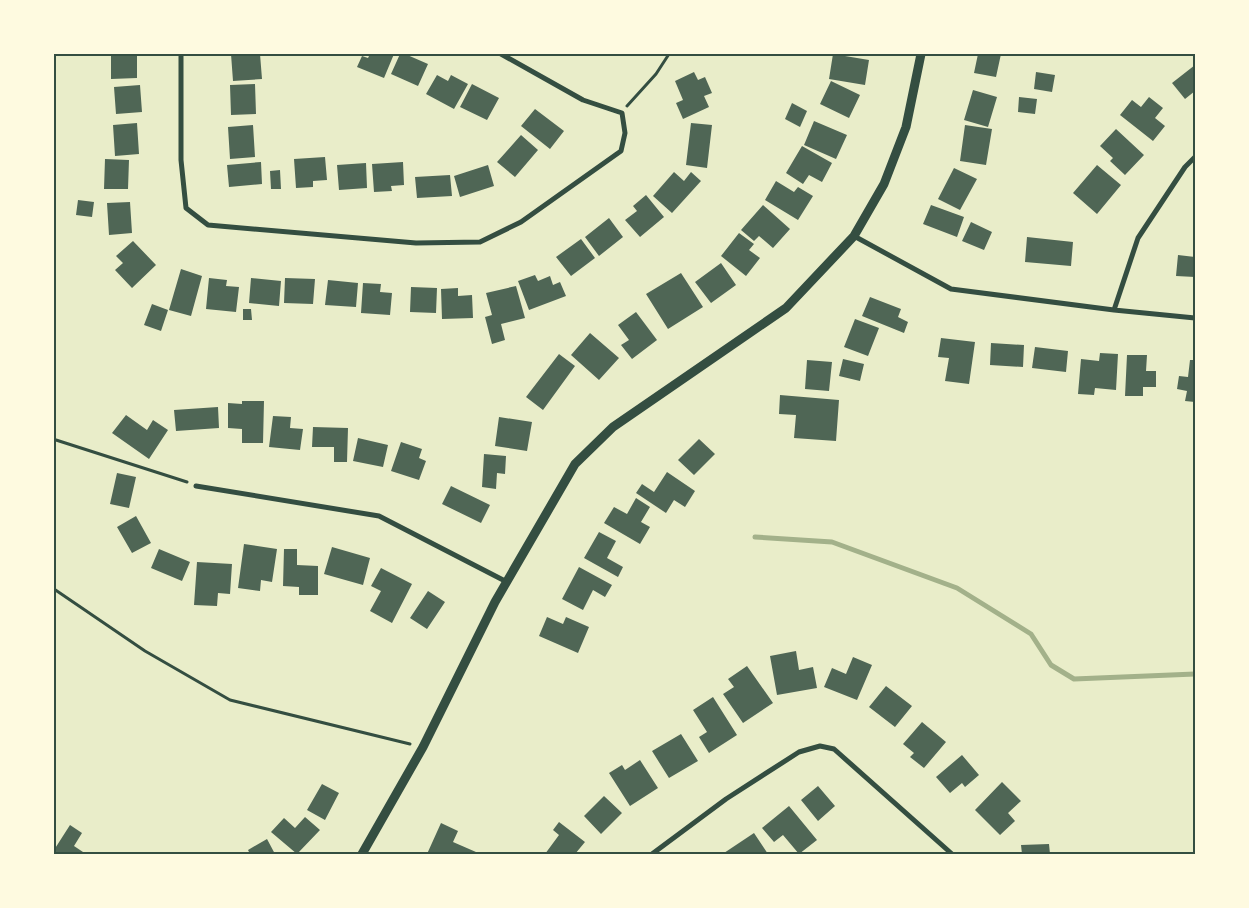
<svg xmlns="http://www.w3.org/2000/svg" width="1249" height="908" font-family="'PT Sans',sans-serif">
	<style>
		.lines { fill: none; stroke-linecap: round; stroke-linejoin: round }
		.stream { stroke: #a3b18a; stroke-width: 5 }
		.building { fill: #4f6655 }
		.path { stroke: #344e41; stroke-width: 3 }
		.minor { stroke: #344e41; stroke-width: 5 }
		.tertiary { stroke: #344e41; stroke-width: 9 }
		.neatline { fill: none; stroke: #344e41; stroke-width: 2 }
	</style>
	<rect width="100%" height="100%" fill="#e9edc9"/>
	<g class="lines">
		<path class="stream" d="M 755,537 L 832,542 L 957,588 L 1031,634 L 1051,665 L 1074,679 L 1195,674"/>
	</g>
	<path class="building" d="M 111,54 L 137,54 L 137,78 L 111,79 Z
		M 231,54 L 260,54 L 262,79 L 233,81 Z
		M 370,54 L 394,54 L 384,78 L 357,67 L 362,56 L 368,58 Z
		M 400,54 L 405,54 L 428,64 L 418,86 L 391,74 Z
		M 833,54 L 869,60 L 865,85 L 829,79 Z
		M 978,54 L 1001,54 L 996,77 L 974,73 Z
		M 1195,65 L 1195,91 L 1185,99 L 1172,83 Z
		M 694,72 L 698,80 L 705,77 L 712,93 L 704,96 L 709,107 L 683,119 L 676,103 L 683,100 L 675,81 Z
		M 1036,72 L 1055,75 L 1052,92 L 1034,89 Z
		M 437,75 L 448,81 L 451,75 L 468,84 L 454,109 L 426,94 Z
		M 831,81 L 860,95 L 849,118 L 820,104 Z
		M 255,84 L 256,114 L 231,115 L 230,85 Z
		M 472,84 L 499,98 L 487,120 L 460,107 Z
		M 140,85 L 142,112 L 116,114 L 114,87 Z
		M 973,90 L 997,97 L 988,127 L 964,120 Z
		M 1019,97 L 1037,99 L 1035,114 L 1018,112 Z
		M 1149,97 L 1163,108 L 1155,118 L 1165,126 L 1153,141 L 1120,115 L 1132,100 L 1141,107 Z
		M 792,103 L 807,111 L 800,127 L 785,119 Z
		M 535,109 L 564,131 L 550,149 L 521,126 Z
		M 814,121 L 847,135 L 836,159 L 804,145 Z
		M 137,123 L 139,154 L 115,156 L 113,125 Z
		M 691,123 L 712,125 L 707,168 L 686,165 Z
		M 253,125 L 255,157 L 230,159 L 228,127 Z
		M 965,125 L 992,129 L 986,165 L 960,161 Z
		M 1116,129 L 1144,155 L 1125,175 L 1110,161 L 1113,158 L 1100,146 Z
		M 521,135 L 538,150 L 515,177 L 497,162 Z
		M 802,146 L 832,163 L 822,182 L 809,175 L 803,184 L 786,173 Z
		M 325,157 L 327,180 L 313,181 L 313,187 L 296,188 L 294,159 Z
		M 105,159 L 129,160 L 128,189 L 104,189 Z
		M 261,162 L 262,184 L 229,187 L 227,165 Z
		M 403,162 L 404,185 L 391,186 L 392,191 L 374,192 L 372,164 Z
		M 366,163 L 367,188 L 339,190 L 337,165 Z
		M 488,165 L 494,186 L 460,197 L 454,176 Z
		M 1097,165 L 1121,185 L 1097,214 L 1073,193 Z
		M 954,168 L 977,179 L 960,210 L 938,199 Z
		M 280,170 L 281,189 L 271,189 L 270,171 Z
		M 674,172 L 684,181 L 691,172 L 701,181 L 672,213 L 653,196 Z
		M 450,175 L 452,196 L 417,198 L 415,177 Z
		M 776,181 L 794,192 L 798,187 L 813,196 L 798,220 L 765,200 Z
		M 646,195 L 664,217 L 640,237 L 625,220 L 637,211 L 633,206 Z
		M 78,200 L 94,202 L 92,217 L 76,215 Z
		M 130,202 L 132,233 L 109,235 L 107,203 Z
		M 763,205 L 790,229 L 773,248 L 759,236 L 754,241 L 741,230 Z
		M 931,205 L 964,217 L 957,237 L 923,224 Z
		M 609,218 L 623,237 L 599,256 L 585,237 Z
		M 971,222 L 992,232 L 984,250 L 962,241 Z
		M 739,233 L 754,244 L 749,250 L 760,258 L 746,276 L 721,256 Z
		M 1027,237 L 1073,242 L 1071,266 L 1025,262 Z
		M 581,239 L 595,258 L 571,276 L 556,257 Z
		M 133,241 L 156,265 L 132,288 L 115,270 L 123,263 L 116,256 Z
		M 1178,255 L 1195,257 L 1195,277 L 1176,276 Z
		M 721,263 L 736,285 L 711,303 L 695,282 Z
		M 181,269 L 202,276 L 191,316 L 169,310 Z
		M 681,273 L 703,307 L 668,329 L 646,294 Z
		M 535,275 L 538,281 L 550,276 L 553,285 L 560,282 L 566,296 L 529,310 L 518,281 Z
		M 209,278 L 227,280 L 226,286 L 239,287 L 236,312 L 206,309 Z
		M 251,278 L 281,281 L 279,306 L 249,303 Z
		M 285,278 L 315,279 L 313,304 L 284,303 Z
		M 328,280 L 358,283 L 356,307 L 325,305 Z
		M 363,283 L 381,284 L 380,292 L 392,293 L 390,315 L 361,313 Z
		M 516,286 L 525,318 L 501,324 L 505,340 L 492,344 L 485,317 L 492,315 L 486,293 Z
		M 411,287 L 437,288 L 436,313 L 410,312 Z
		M 458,288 L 458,296 L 472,295 L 473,318 L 442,319 L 441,289 Z
		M 870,297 L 901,309 L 898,317 L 908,322 L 904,333 L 862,316 Z
		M 152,304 L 168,310 L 161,331 L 144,325 Z
		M 243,309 L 251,309 L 252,320 L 243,320 Z
		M 636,312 L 657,340 L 632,359 L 621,345 L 629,340 L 618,325 Z
		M 855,319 L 879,328 L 868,356 L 844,347 Z
		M 590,333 L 619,358 L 599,380 L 571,355 Z
		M 941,338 L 975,342 L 969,384 L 945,381 L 949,358 L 938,357 Z
		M 991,343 L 1024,345 L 1023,367 L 990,365 Z
		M 1035,347 L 1068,351 L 1066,372 L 1032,368 Z
		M 1100,353 L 1118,354 L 1116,390 L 1095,388 L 1094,395 L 1078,394 L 1081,359 L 1099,361 Z
		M 559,354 L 575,366 L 543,410 L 526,397 Z
		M 1127,355 L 1147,355 L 1146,371 L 1156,371 L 1156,387 L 1143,387 L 1143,396 L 1125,396 Z
		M 843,359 L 864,364 L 860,381 L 839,376 Z
		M 807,360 L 832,362 L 829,391 L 805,389 Z
		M 1190,360 L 1195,360 L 1195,402 L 1185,401 L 1187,391 L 1177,389 L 1179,376 L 1188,377 Z
		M 780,395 L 839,400 L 836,441 L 794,438 L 796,415 L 779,414 Z
		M 242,401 L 264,401 L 263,443 L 242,443 L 242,429 L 228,428 L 228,403 L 242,404 Z
		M 218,407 L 219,428 L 176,431 L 174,410 Z
		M 126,415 L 147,430 L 153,420 L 168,430 L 149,459 L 112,433 Z
		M 273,416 L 291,417 L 290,428 L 303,429 L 300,450 L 269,447 Z
		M 499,417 L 532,422 L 527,451 L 495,446 Z
		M 313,427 L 348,428 L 347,462 L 334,462 L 334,447 L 312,447 Z
		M 358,438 L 388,445 L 383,467 L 353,461 Z
		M 699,439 L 715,454 L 694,475 L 678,460 Z
		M 401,442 L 422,449 L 419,458 L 426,461 L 419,480 L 391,471 Z
		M 484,454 L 506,456 L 505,474 L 497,473 L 496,489 L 482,487 Z
		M 667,472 L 695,491 L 685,507 L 674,500 L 666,513 L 636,493 L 642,484 L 654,492 Z
		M 117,473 L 136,477 L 129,508 L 110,504 Z
		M 451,486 L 490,505 L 481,523 L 442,504 Z
		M 636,498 L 650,507 L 641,522 L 650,527 L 640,544 L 604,523 L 614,507 L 627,514 Z
		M 136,516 L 151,543 L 132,553 L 117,527 Z
		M 599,532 L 616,541 L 607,558 L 623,567 L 618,577 L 584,558 Z
		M 244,544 L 277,549 L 272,582 L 261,580 L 260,591 L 238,588 Z
		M 332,547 L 370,558 L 363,585 L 324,574 Z
		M 159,549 L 190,562 L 182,581 L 151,568 Z
		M 284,549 L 297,549 L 297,565 L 318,566 L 318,595 L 299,595 L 299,587 L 283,586 Z
		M 197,562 L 232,564 L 230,594 L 218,593 L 217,606 L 194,605 Z
		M 579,567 L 612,585 L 605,597 L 593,590 L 583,610 L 562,599 Z
		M 381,568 L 412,584 L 392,623 L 370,611 L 381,591 L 371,586 Z
		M 428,591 L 445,602 L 427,629 L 410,618 Z
		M 547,617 L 563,624 L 566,617 L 589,627 L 578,653 L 539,636 Z
		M 796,651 L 799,670 L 813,667 L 817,688 L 777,695 L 770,656 Z
		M 853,657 L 872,665 L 857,700 L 824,687 L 832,668 L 846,674 Z
		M 747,666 L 773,703 L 743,723 L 723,694 L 734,687 L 728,679 Z
		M 886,686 L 912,706 L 895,727 L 869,707 Z
		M 713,697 L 737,735 L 709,753 L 699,737 L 707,732 L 693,710 Z
		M 922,722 L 946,742 L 924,768 L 910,757 L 914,753 L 903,744 Z
		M 681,734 L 698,761 L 669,778 L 652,751 Z
		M 962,755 L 979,775 L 965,787 L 962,783 L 950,793 L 936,777 Z
		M 640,760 L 658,788 L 630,806 L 609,773 L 622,765 L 625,770 Z
		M 1002,782 L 1021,801 L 1008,813 L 1015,821 L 1000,835 L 975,810 Z
		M 322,784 L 339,793 L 325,820 L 307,810 Z
		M 818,786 L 835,806 L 818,821 L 801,800 Z
		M 604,796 L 622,813 L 601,834 L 584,816 Z
		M 789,806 L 817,840 L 799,854 L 783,835 L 774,842 L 762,828 Z
		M 305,817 L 320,830 L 297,854 L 271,832 L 284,818 L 295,828 Z
		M 559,822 L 585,842 L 575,854 L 545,854 L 559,835 L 553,830 Z
		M 441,823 L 458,831 L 453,842 L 476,852 L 475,854 L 427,854 Z
		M 70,825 L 82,833 L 74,846 L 86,854 L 54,854 L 54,850 Z
		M 754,833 L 768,854 L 725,854 L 724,853 Z
		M 267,839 L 275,854 L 250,854 L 248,850 Z
		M 1049,844 L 1050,854 L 1022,854 L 1021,845 Z"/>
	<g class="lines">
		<path class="path" d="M 627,106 L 656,74 L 669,54
			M 56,440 L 187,482
			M 54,589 L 145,651 L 230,700 L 410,744"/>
		<path class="minor" d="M 181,54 L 181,160 L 186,208 L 208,225 L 416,243 L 480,242 L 521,222 L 621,151 L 625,133 L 622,113 L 583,100 L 501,54
			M 854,236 L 951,289 L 1114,310 L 1195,318
			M 1114,310 L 1138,238 L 1185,167 L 1195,157
			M 196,486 L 379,516 L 507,582
			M 652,854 L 726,799 L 799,752 L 820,746 L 834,749 L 952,854"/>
		<path class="tertiary" d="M 362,854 L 423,747 L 495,602 L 575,464 L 613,427 L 786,308 L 854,236 L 884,184 L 906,127 L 921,54"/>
	</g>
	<rect width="1249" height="908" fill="none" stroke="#fefae0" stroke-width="110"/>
	<rect x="55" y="55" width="1139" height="798" class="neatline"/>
</svg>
